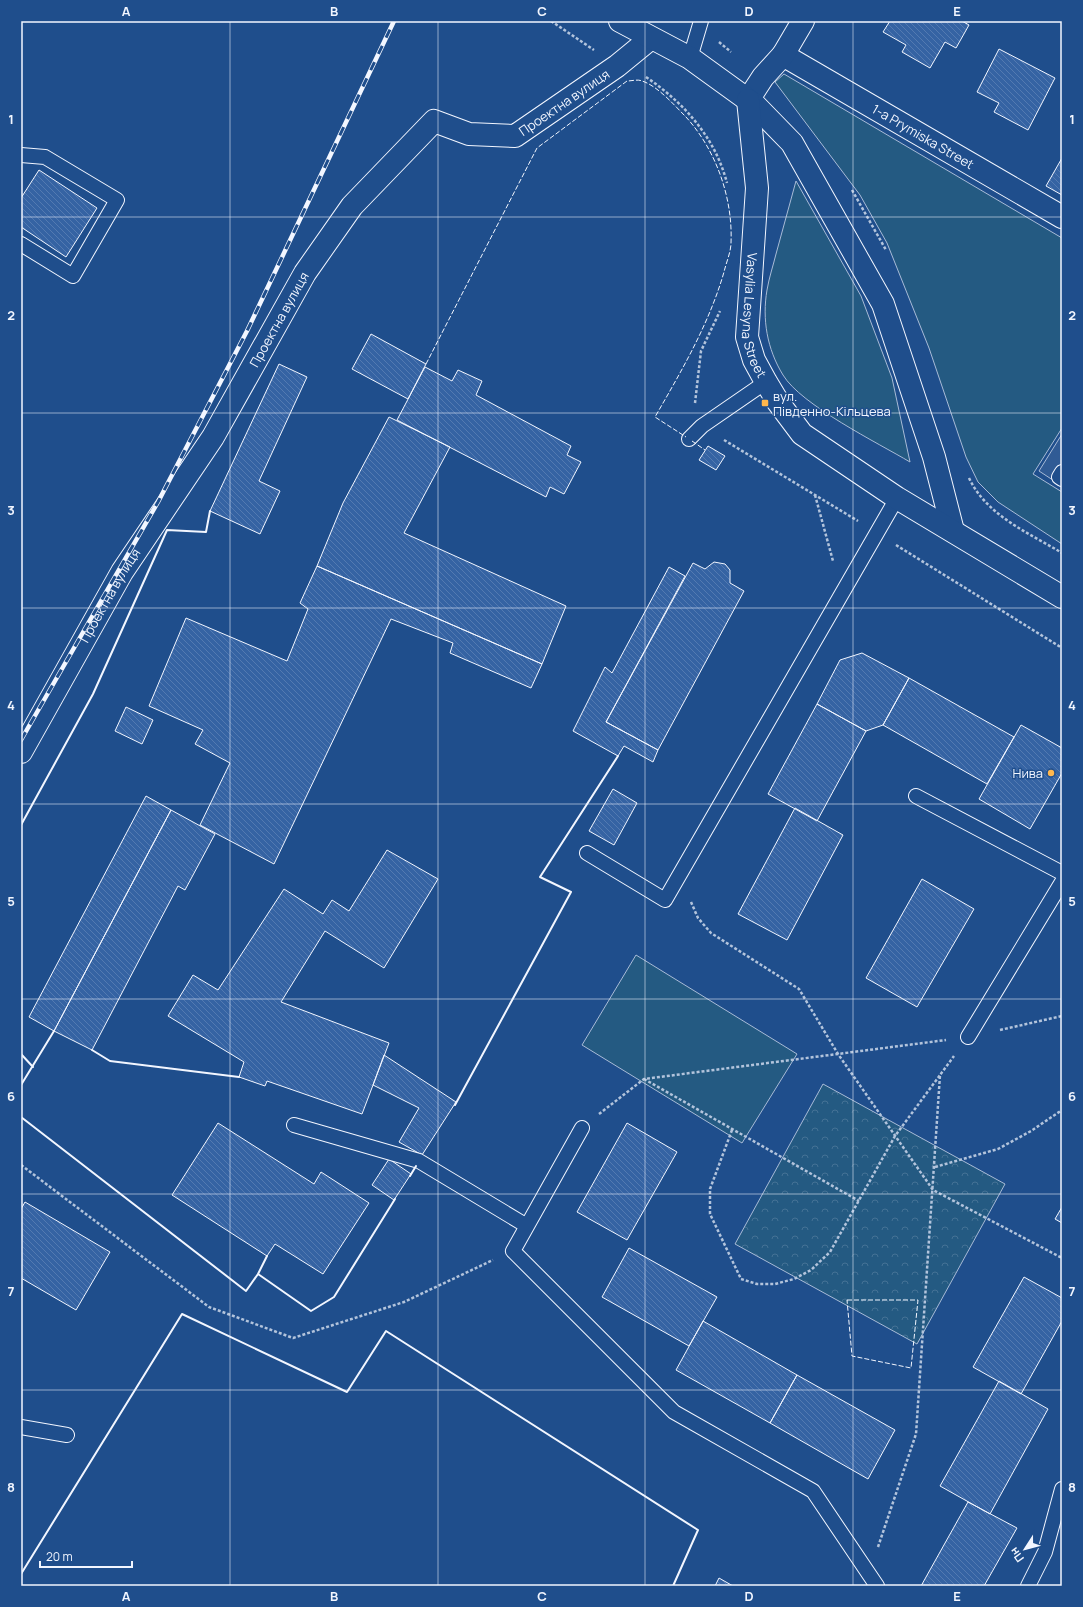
<svg xmlns="http://www.w3.org/2000/svg" width="1083" height="1607" font-family="Manrope,sans-serif">
	<style>
		.grass { fill: #245a82; stroke: #a8bbd7 }
		.forest { fill: url(#forest-crowns); stroke: #a8bbd7 }
		.parking { fill: #305b95; stroke: #a8bbd7 }
		.building { fill: url(#building-back-hatch); stroke: #f2f6ff }
		.lines { fill: none; stroke-linecap: round; stroke-linejoin: round }
		.service-casing { stroke: #f2f6ff; stroke-width: 16 }
		.minor-casing { stroke: #f2f6ff; stroke-width: 24 }
		.tertiary-casing { stroke: #f2f6ff; stroke-width: 24 }
		.path { stroke: #b3c4dc; stroke-width: 2.5; stroke-dasharray: 3 2; stroke-linecap: butt }
		.service { stroke: #1f4e8c; stroke-width: 14 }
		.minor { stroke: #1f4e8c; stroke-width: 22 }
		.tertiary { stroke: #1f4e8c; stroke-width: 22 }
		.rail-casing { stroke: #f2f6ff; stroke-width: 4.5 }
		.rail { stroke: #1f4e8c; stroke-width: 3; stroke-dasharray: 9; stroke-linecap: butt }
		.fence { stroke: #f2f6ff; stroke-width: 1; stroke-dasharray: 5 2; stroke-linecap: butt }
		.wall { stroke: #f2f6ff; stroke-width: 2 }
		.grid { fill: none; stroke: #f2f6ff; stroke-width: 1; stroke-opacity: 0.55 }
		.poi-dot { fill: #ffb74d; stroke: #1f4e8c; stroke-width: 1.5 }
		.labels { text-anchor: middle; stroke-width: 3; stroke-linejoin: round; paint-order: stroke }
		.street-label { font-size: 13px; fill: #f2f6ff; stroke: #1f4e8c }
		.poi-label { font-size: 13px; fill: #f2f6ff; stroke: #1f4e8c; text-anchor: start }
		.neatline { fill: none; stroke: #f2f6ff; stroke-width: 1.5 }
		.grid-label { font-size: 13px; text-anchor: middle; font-weight: bold; fill: #f2f6ff }
	</style>
	<defs>
		<pattern id="forest-crowns" width="20" height="18" patternUnits="userSpaceOnUse"><rect width="20" height="18" fill="#245a82"/><path d="M2 6a3 3 0 1 1 6 0M12 15a3 3 0 1 1 6 0" fill="none" stroke="#447295"/></pattern>
		<pattern id="building-back-hatch" width="6" height="6" patternUnits="userSpaceOnUse"><rect width="6" height="6" fill="#3563a3"/><path d="M-1 5l2 2M0 0l6 6M5-1l2 2" fill="none" stroke="#537ab1"/></pattern>
	</defs>
	<rect width="100%" height="100%" fill="#1f4e8c"/>
	<path class="grass" d="M 784,74 L 1062,238 L 1062,428 L 1033,474 L 1062,492 L 1062,544 L 998,502 L 978,482 L 966,457 L 929,348 L 887,243 L 860,195 L 775,82 Z
		M 796,181 L 861,296 L 892,378 L 910,462 C 878,443 801,405 783,375 C 767,349 762,319 767,290 C 769,278 773,266 776,254 C 783,230 789,205 796,181 Z
		M 636,955 L 797,1054 L 742,1143 L 582,1045 Z"/>
	<path class="forest" d="M 823,1084 L 1005,1184 L 917,1344 L 735,1244 Z"/>
	<path class="parking" d="M 1062,434 L 1062,486 L 1039,471 Z"/>
	<path class="building" d="M 890,21 L 962,21 L 969,25 L 956,48 L 945,42 L 930,68 L 902,52 L 906,45 L 883,32 Z
		M 999,49 L 1055,78 L 1028,130 L 994,112 L 999,103 L 977,92 Z
		M 1062,158 L 1062,195 L 1046,186 Z
		M 39,170 L 97,208 L 66,257 L 21,227 L 21,198 Z
		M 371,334 L 426,364 L 408,399 L 352,369 Z
		M 279,364 L 307,377 L 259,481 L 280,491 L 260,534 L 210,511 Z
		M 425,367 L 452,381 L 458,370 L 482,381 L 476,395 L 571,446 L 567,455 L 581,462 L 564,494 L 550,487 L 546,497 L 397,420 Z
		M 389,417 L 450,447 L 404,533 L 566,606 L 542,664 L 317,566 L 343,503 Z
		M 708,446 L 725,456 L 716,470 L 699,460 Z
		M 714,562 L 725,564 L 730,570 L 730,583 L 744,591 L 658,750 L 606,722 L 693,563 L 705,569 Z
		M 317,566 L 542,664 L 531,688 L 450,653 L 453,643 L 391,619 L 274,864 L 200,825 L 230,763 L 195,744 L 203,730 L 149,706 L 186,618 L 287,661 L 308,609 L 300,603 Z
		M 669,567 L 685,576 L 606,722 L 658,750 L 653,762 L 624,746 L 618,756 L 573,731 L 605,667 L 612,673 Z
		M 862,653 L 909,678 L 883,725 L 866,731 L 817,704 L 840,660 Z
		M 909,678 L 1014,737 L 987,784 L 883,725 Z
		M 817,704 L 866,731 L 817,821 L 768,794 Z
		M 126,707 L 153,720 L 142,744 L 115,731 Z
		M 1021,725 L 1062,748 L 1062,773 L 1030,829 L 979,799 Z
		M 613,789 L 637,803 L 614,845 L 589,831 Z
		M 146,796 L 171,810 L 54,1031 L 29,1017 Z
		M 795,808 L 843,835 L 787,940 L 738,914 Z
		M 171,810 L 215,834 L 185,890 L 178,886 L 92,1050 L 54,1031 Z
		M 387,850 L 438,879 L 384,968 L 325,931 L 281,1002 L 389,1043 L 362,1114 L 267,1081 L 265,1086 L 239,1077 L 244,1062 L 168,1016 L 193,975 L 218,990 L 284,889 L 323,914 L 332,900 L 349,911 Z
		M 922,879 L 974,909 L 917,1007 L 866,978 Z
		M 384,1055 L 456,1102 L 422,1155 L 399,1142 L 419,1108 L 373,1085 Z
		M 218,1123 L 314,1184 L 321,1172 L 369,1203 L 323,1274 L 275,1244 L 267,1256 L 172,1195 Z
		M 627,1123 L 677,1152 L 627,1240 L 577,1212 Z
		M 389,1159 L 411,1174 L 394,1200 L 372,1185 Z
		M 25,1202 L 110,1252 L 76,1310 L 21,1278 L 21,1209 Z
		M 1062,1207 L 1062,1223 L 1055,1219 Z
		M 629,1248 L 717,1297 L 689,1346 L 602,1297 Z
		M 1024,1277 L 1062,1298 L 1062,1321 L 1021,1394 L 973,1367 Z
		M 703,1321 L 797,1375 L 770,1423 L 676,1370 Z
		M 797,1375 L 895,1430 L 868,1479 L 770,1423 Z
		M 999,1381 L 1048,1409 L 990,1514 L 940,1486 Z
		M 968,1502 L 1017,1528 L 984,1586 L 921,1586 Z
		M 719,1578 L 733,1586 L 715,1586 Z"/>
	<g class="lines">
		<g class="service-casing">
			<path id="service" d="M 690,58 L 701,21
				M 21,155 L 45,157 L 117,200 L 73,276 L 21,244
				M 689,439 L 702,426 L 766,382
				M 1062,472 L 1059,477 L 1062,479
				M 916,796 L 1062,873
				M 587,853 L 665,900 L 897,498
				M 968,1037 L 1062,882
				M 294,1125 L 419,1161 L 527,1226
				M 582,1128 L 513,1251 L 674,1412 L 813,1491 L 877,1586
				M 21,1427 L 67,1435
				M 1028,1586 L 1045,1552 L 1062,1489"/>
		</g>
		<g class="minor-casing">
			<g id="minor">
				<path id="s1" d="M 783,55 L 1062,217"/>
				<path d="M 748,100 L 763,77 L 783,55 L 803,21"/>
				<path id="s2" d="M 21,752 L 122,572 L 213,437 L 305,273 L 352,206 L 434,121 L 469,134 L 515,136 L 617,66 L 650,39"/>
			</g>
		</g>
		<g class="tertiary-casing">
			<g id="tertiary">
				<path d="M 620,21 L 690,58 L 755,105 L 792,143 L 883,304 L 934,457 L 953,531"/>
				<path id="s3" d="M 748,100 L 757,188 L 747,337 L 754,360 L 766,382 L 778,402 L 802,434 L 897,498 L 1062,597"/>
			</g>
		</g>
		<path class="path" d="M 551,21 L 594,50
			M 719,42 L 731,52
			M 646,77 C 684,103 715,137 727,183
			M 852,190 L 886,250
			M 695,403 L 701,351 L 720,311
			M 724,440 L 858,521
			M 969,478 C 987,516 1029,533 1062,553
			M 815,495 L 833,561
			M 896,545 L 1062,648
			M 691,902 L 698,918 L 711,933 L 799,989 L 838,1054 L 933,1190 L 1062,1258
			M 1000,1030 L 1062,1016
			M 644,1079 L 859,1201
			M 599,1114 L 644,1079 L 946,1040
			M 732,1130 L 710,1189 L 710,1214 L 741,1279 L 757,1284 L 775,1284 L 794,1279 L 811,1270 L 830,1252 L 895,1136 L 940,1075
			M 21,1165 L 209,1307 L 293,1338 L 404,1302 L 493,1260
			M 935,1167 L 998,1149 L 1031,1131 L 1062,1110
			M 878,1547 L 916,1434 L 940,1075 L 954,1056"/>
		<use href="#service" class="service"/>
		<use href="#minor" class="minor"/>
		<use href="#tertiary" class="tertiary"/>
		<g class="rail-casing">
			<path id="rail" d="M 21,740 L 158,502 L 247,331 L 394,21"/>
		</g>
		<use href="#rail" class="rail"/>
		<path class="fence" d="M 426,364 L 537,148 L 627,81 C 632,81 638,79 642,81 C 658,86 675,106 686,117 C 716,150 733,198 731,243 C 731,252 726,263 724,272 C 709,324 682,370 655,417 L 686,437
			M 692,441 L 705,450
			M 847,1300 L 918,1300 L 911,1368 L 852,1356 Z"/>
		<path class="wall" d="M 21,825 L 93,694 L 167,530 L 206,532 L 210,511
			M 92,1050 L 110,1061 L 239,1077
			M 21,1054 L 33,1067
			M 21,1085 L 54,1031
			M 455,1105 L 571,892 L 540,877 L 618,756
			M 21,1117 L 246,1291 L 258,1274
			M 410,1176 L 416,1166
			M 267,1256 L 258,1274 L 311,1311 L 334,1297 L 395,1199
			M 21,1574 L 182,1314 L 347,1392 L 386,1331 L 698,1530 L 673,1586"/>
	</g>
	<path class="grid" d="M 230,21 L 230,1586M 438,21 L 438,1586M 645,21 L 645,1586M 853,21 L 853,1586M 21,217 L 1062,217M 21,413 L 1062,413M 21,608 L 1062,608M 21,804 L 1062,804M 21,999 L 1062,999M 21,1194 L 1062,1194M 21,1390 L 1062,1390"/>
	<g class="poi-dot">
		<rect x="761" y="399" width="8" height="8" rx="2"/>
		<circle cx="1051" cy="773" r="4"/>
	</g>
	<g class="labels">
		<g class="street-label">
			<text dy="5" stroke="none"><textPath href="#s2" startOffset="900">Проектна вулиця</textPath></text>
			<text dy="5" stroke="none"><textPath href="#s1" startOffset="162">1-a Prymiska Street</textPath></text>
			<text dy="5" stroke="none"><textPath href="#s3" startOffset="217">Vasylia Lesyna Street</textPath></text>
			<text dy="5" stroke="none"><textPath href="#s2" startOffset="504">Проектна вулиця</textPath></text>
			<text dy="5" stroke="none"><textPath href="#s2" startOffset="180">Проектна вулиця</textPath></text>
		</g>
		<g class="poi-label">
			<text x="773" y="401">вул.<tspan x="773" dy="15">Південно-Кільцева</tspan></text>
			<text x="1043" y="778" text-anchor="end">Нива</text>
		</g>
	</g>
	<rect width="1083" height="1607" fill="none" stroke="#1f4e8c" stroke-width="44"/>
	<g transform="translate(1025 1549) rotate(234)" stroke="#1f4e8c" stroke-width="3" paint-order="stroke">
	<path d="M0-3L7 15L0 10L-7 15Z" fill="#f2f6ff"/>
	<text y="-6" font-size="11" font-weight="bold" text-anchor="middle" fill="#f2f6ff">Пн</text>
	</g>
	<path d="M40 1561v6h92v-6" fill="none" stroke="#f2f6ff" stroke-width="2"/>
	<text x="46" y="1561" font-size="12" fill="#f2f6ff" stroke="#1f4e8c" stroke-width="3" paint-order="stroke">20 m</text>
	<rect x="22" y="22" width="1039" height="1563" class="neatline"/>
	<g class="grid-label">
		<text x="126" y="16">A</text>
		<text x="334" y="16">B</text>
		<text x="542" y="16">C</text>
		<text x="749" y="16">D</text>
		<text x="957" y="16">E</text>
		<text x="11" y="124">1</text>
		<text x="1072" y="124">1</text>
		<text x="11" y="320">2</text>
		<text x="1072" y="320">2</text>
		<text x="11" y="515">3</text>
		<text x="1072" y="515">3</text>
		<text x="11" y="710">4</text>
		<text x="1072" y="710">4</text>
		<text x="11" y="906">5</text>
		<text x="1072" y="906">5</text>
		<text x="11" y="1101">6</text>
		<text x="1072" y="1101">6</text>
		<text x="11" y="1296">7</text>
		<text x="1072" y="1296">7</text>
		<text x="11" y="1492">8</text>
		<text x="1072" y="1492">8</text>
		<text x="126" y="1601">A</text>
		<text x="334" y="1601">B</text>
		<text x="542" y="1601">C</text>
		<text x="749" y="1601">D</text>
		<text x="957" y="1601">E</text>
	</g>
</svg>
